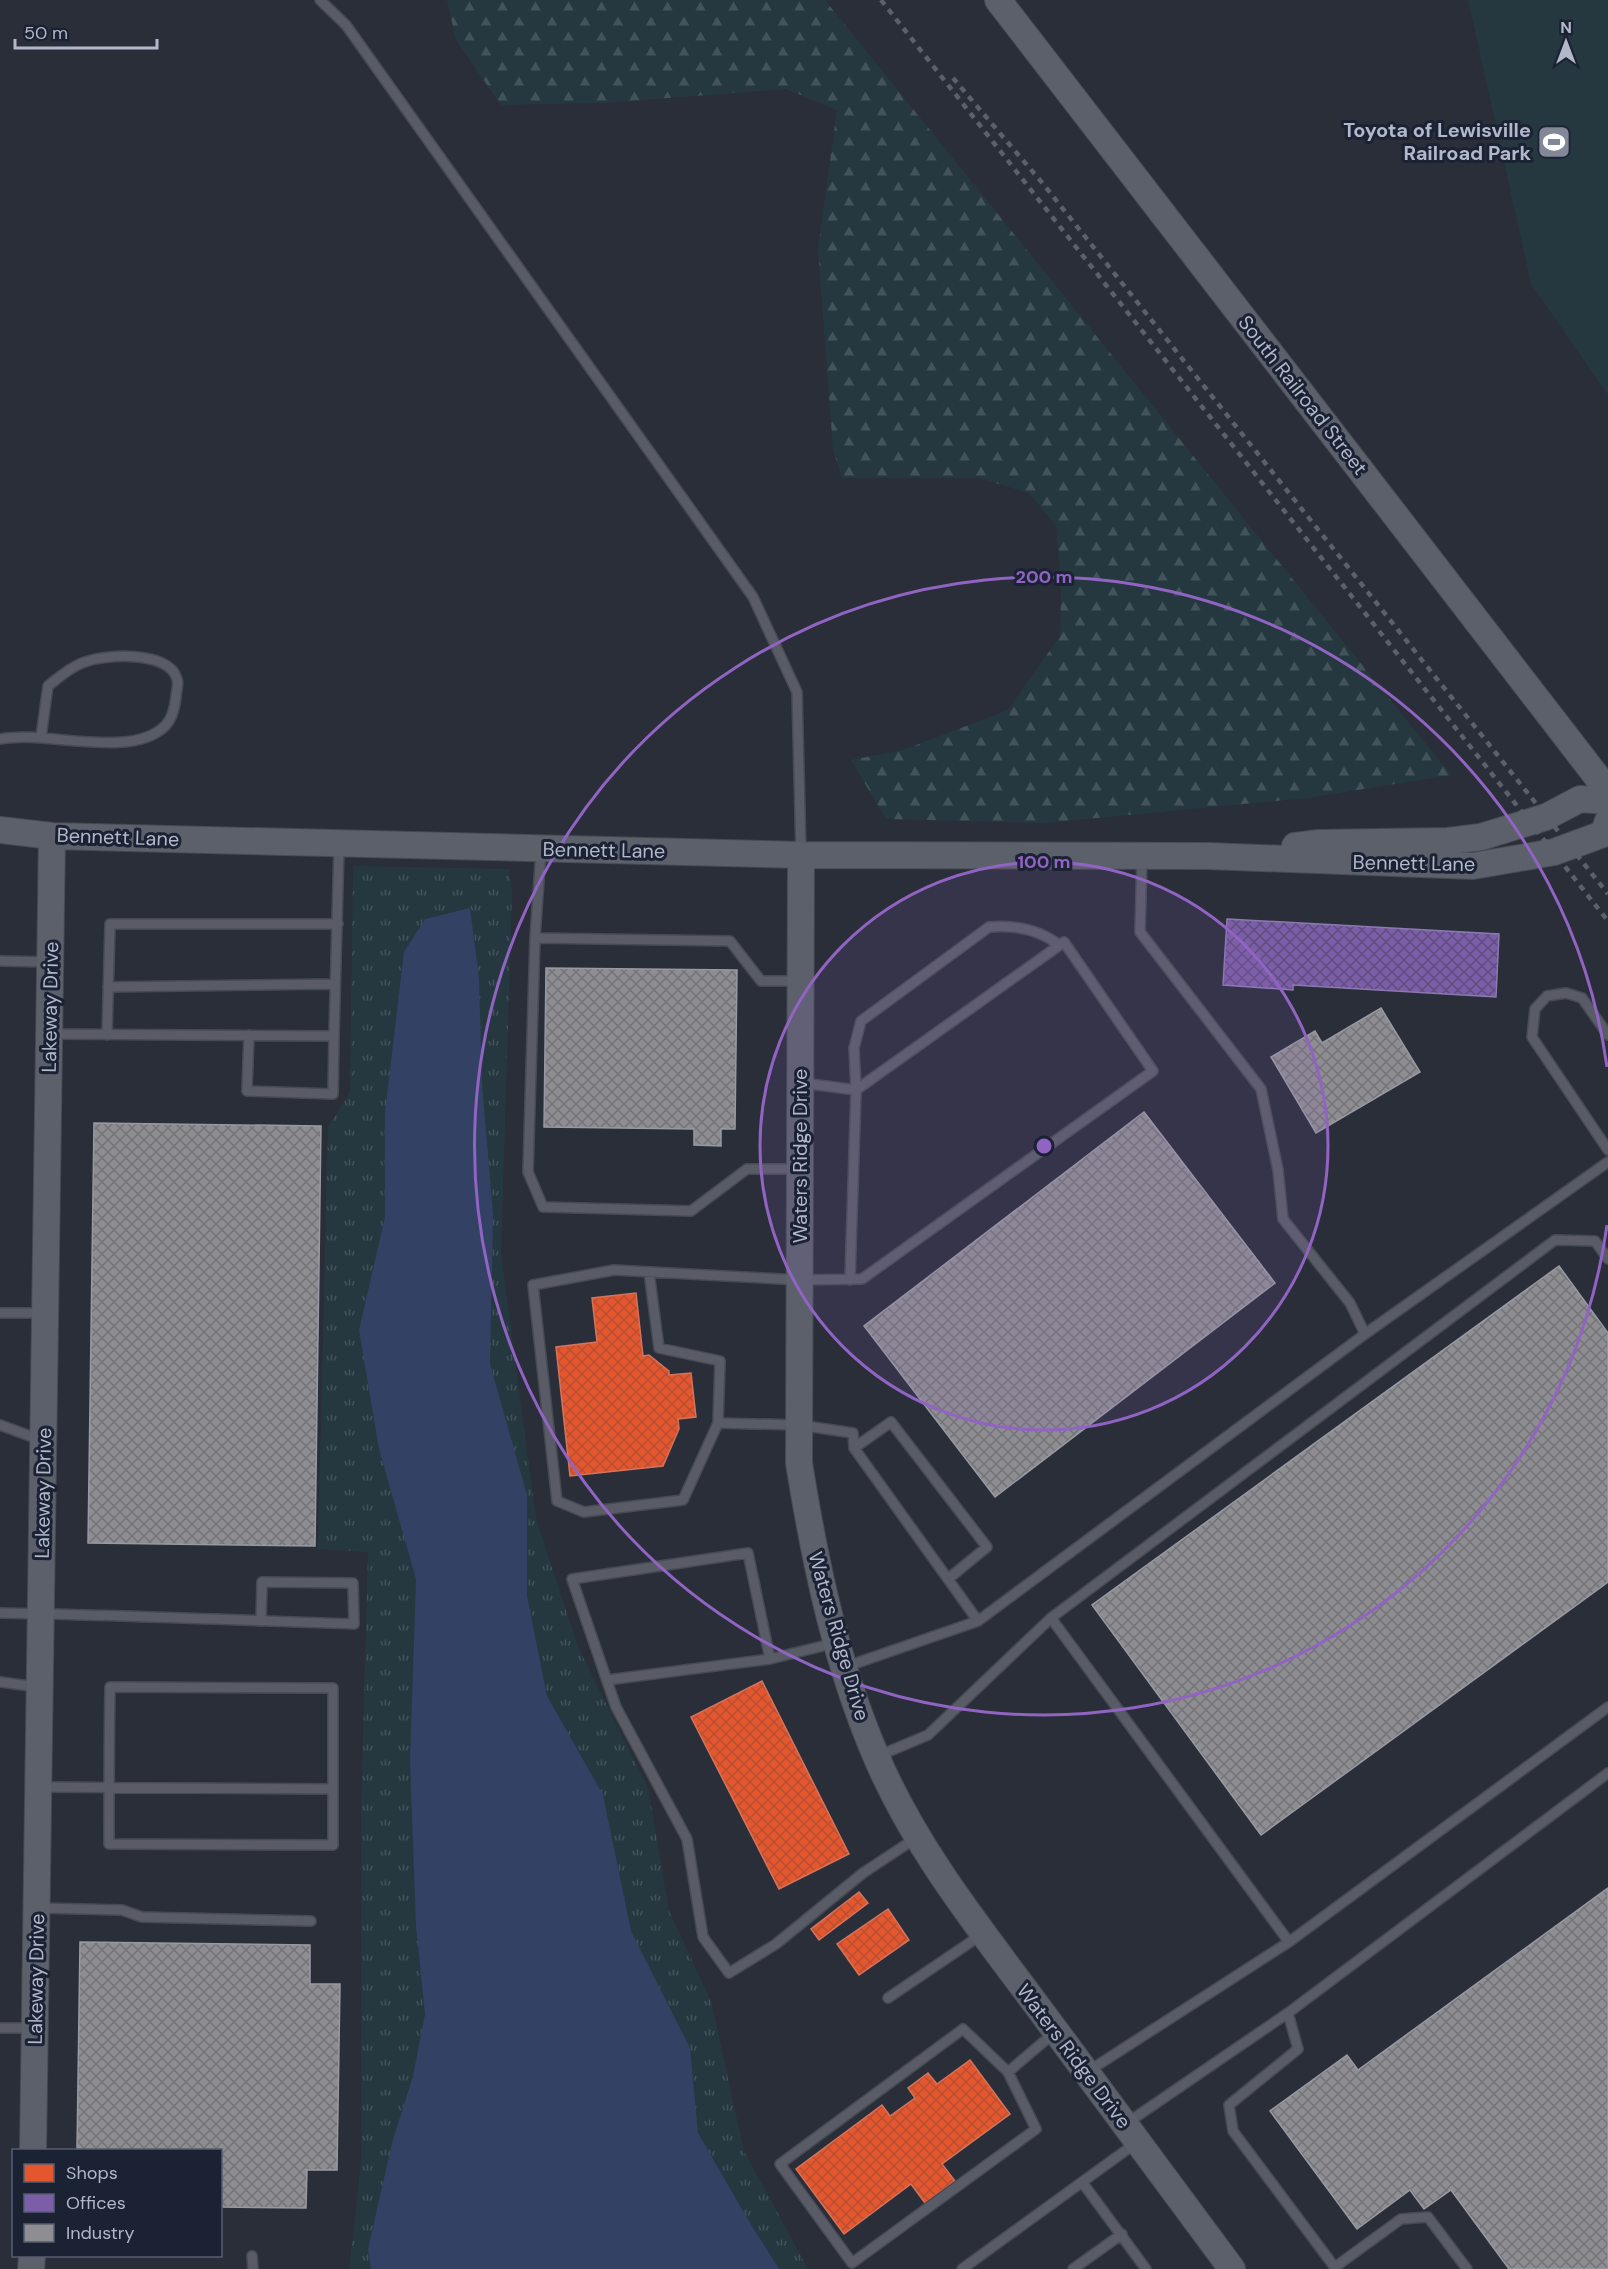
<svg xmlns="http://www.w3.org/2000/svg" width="1608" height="2269" font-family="'DM Sans',sans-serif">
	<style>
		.grass { fill: url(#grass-tufts) }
		.forest { fill: url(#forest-firs) }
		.pitch { fill: #253840 }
		.water { fill: #334164 }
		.shops { fill: url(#shops-cross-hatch); stroke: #d5745d; stroke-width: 1.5 }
		.offices { fill: url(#offices-cross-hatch); stroke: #8c79b2; stroke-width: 1.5 }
		.industry { fill: url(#industry-cross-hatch); stroke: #989aa3; stroke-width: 1.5 }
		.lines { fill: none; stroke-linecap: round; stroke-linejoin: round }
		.lane-casing { stroke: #464b53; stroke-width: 12 }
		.secondary-casing { stroke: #464b53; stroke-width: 28 }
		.lane { stroke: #595c66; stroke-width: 9 }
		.secondary { stroke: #5c606b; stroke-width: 26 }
		.rail { stroke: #5c606a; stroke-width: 4.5; stroke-dasharray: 6 6; stroke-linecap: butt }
		.ring { fill: none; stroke: #9164c3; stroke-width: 3 }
		.labels { text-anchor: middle; stroke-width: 6; stroke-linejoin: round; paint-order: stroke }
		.poi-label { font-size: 20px; font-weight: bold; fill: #b2b8ca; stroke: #1b2234; text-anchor: end }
		.street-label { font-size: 20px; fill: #b2b8ca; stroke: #1b2234 }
		.centre { fill: #9164c3; stroke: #1b2234; stroke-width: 3 }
		.ring-label { font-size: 18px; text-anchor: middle; font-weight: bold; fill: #9164c3; stroke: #1b2234; stroke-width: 6; stroke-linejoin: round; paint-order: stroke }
	</style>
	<defs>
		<pattern id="grass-tufts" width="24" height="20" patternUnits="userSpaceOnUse" patternTransform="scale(1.5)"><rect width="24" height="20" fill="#253840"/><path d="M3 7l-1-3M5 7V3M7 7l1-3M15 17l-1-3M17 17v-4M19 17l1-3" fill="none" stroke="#42535a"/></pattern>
		<pattern id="forest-firs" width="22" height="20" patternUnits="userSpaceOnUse" patternTransform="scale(1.5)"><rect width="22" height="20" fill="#253840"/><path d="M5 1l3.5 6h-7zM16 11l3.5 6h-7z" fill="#42535a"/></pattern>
		<pattern id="shops-cross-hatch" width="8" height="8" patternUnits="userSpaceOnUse" patternTransform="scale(1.5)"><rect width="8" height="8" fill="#e4572e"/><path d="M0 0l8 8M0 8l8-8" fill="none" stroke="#b84f32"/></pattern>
		<pattern id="offices-cross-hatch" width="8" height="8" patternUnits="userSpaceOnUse" patternTransform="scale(1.5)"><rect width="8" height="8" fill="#7b5ea7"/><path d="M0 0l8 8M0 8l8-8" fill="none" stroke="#5f4e7d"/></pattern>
		<pattern id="industry-cross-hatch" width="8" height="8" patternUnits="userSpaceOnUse" patternTransform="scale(1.5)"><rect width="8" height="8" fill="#8d8d92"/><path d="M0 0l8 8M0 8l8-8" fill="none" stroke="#737378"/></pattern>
	</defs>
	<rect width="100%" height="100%" fill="#292e39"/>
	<path class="grass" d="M 353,866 L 509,869 L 512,893 L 501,1254 L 536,1519 L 578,1647 L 648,1788 L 669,1911 L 711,2001 L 744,2151 L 808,2269 L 349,2269 L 361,2162 L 361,1812 L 368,1552 L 318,1549 L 328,1127 L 350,1092 Z"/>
	<path class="forest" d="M 447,0 L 825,0 L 1451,775 L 1307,798 L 1044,823 L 886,819 L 851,760 L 903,750 L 1008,710 L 1060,636 L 1061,585 L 1056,525 L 1029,493 L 979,478 L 842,478 L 833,449 L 818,249 L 837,110 L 786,89 L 602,103 L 501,105 L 456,40 Z"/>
	<path class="pitch" d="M 1468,0 L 1608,0 L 1608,395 L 1531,284 Z"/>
	<path class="water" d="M 470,908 L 479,978 L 482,1083 L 493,1214 L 490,1364 L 527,1495 L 527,1596 L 547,1696 L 603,1795 L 631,1931 L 690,2048 L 698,2133 L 747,2218 L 779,2269 L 371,2269 L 368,2249 L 392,2143 L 413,2076 L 425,2014 L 416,1926 L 410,1761 L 416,1579 L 379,1449 L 359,1330 L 385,1217 L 385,1112 L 404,952 L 425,919 Z"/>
	<path class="shops" d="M 636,1293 L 643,1356 L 649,1355 L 669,1371 L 669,1375 L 691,1373 L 696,1417 L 678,1419 L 679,1429 L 663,1466 L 570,1476 L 556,1347 L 597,1342 L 592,1298 Z
		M 762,1681 L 849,1854 L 779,1889 L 691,1717 Z
		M 859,1892 L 868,1903 L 819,1940 L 811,1929 Z
		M 888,1909 L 909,1940 L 859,1975 L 837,1944 Z
		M 970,2060 L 1010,2114 L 942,2164 L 955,2181 L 925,2203 L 911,2184 L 844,2234 L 796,2169 L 882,2105 L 890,2116 L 915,2098 L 908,2088 L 928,2073 L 937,2084 Z"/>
	<path class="offices" d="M 1227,919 L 1499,934 L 1496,997 L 1293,985 L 1293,990 L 1223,985 Z"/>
	<path class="industry" d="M 546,968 L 737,970 L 735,1129 L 721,1129 L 721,1146 L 694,1145 L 694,1129 L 544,1127 Z
		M 1381,1008 L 1420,1072 L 1316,1133 L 1271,1057 L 1315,1031 L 1322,1043 Z
		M 1144,1112 L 1275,1283 L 995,1497 L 864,1326 Z
		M 94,1123 L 321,1126 L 315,1546 L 88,1543 Z
		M 1559,1266 L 1608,1333 L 1608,1582 L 1261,1835 L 1092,1605 Z
		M 1608,1888 L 1608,2269 L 1509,2269 L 1451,2190 L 1424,2209 L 1410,2190 L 1357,2229 L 1270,2111 L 1347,2055 L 1358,2070 Z
		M 80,1942 L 310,1945 L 310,1984 L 340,1984 L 337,2170 L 307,2170 L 306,2208 L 220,2207 L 220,2150 L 77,2150 Z"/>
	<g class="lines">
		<g class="lane-casing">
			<path id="lane" d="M 320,0 L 346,25 L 753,597 L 797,692 L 801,854
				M 0,739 C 45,730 131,760 165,726 C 172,719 175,706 176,697 C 176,692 179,684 177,679 C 169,650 103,654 82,663 C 69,668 58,678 48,686 L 41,737
				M 541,851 L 535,938 L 528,1172 L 543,1207 L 691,1211 L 747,1169 L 797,1169
				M 1142,858 L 1140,932 L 1261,1089 L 1278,1170 L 1283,1219 L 1350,1303 L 1365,1334
				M 535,938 L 730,941 L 761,981 L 798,981
				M 0,961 L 49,962
				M 108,987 L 335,984
				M 52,1034 L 334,1036 L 339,846
				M 107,1035 L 110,924 L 338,924
				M 249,1035 L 247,1091 L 333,1094 L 334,1036
				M 1608,1035 L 1582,998 L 1566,993 L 1547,996 L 1535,1009 L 1532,1037 L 1608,1150
				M 803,1083 L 856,1090 L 1064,942 L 1153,1071 L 862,1279 L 799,1280 L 614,1270 L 533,1285 L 557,1501 L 584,1512 L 683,1500 L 718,1423 L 799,1425 L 853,1433 L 854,1448 L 978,1621 L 845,1667
				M 649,1272 L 659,1348 L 720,1361 L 718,1423
				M 850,1280 L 856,1090 L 854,1048 L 861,1021 L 989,927 C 1015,925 1039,929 1059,945
				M 0,1313 L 43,1313
				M 0,1425 L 41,1440
				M 854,1448 L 891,1422 L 987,1547 L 948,1579
				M 0,1613 C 118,1615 236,1620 354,1624 L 353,1583 L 262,1582 L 261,1621
				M 1051,1618 L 1289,1942
				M 978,1621 L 1365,1334 L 1608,1162
				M 835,1643 L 770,1659 L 748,1553 L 572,1579 L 616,1707 L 687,1839 L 703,1937 L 729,1973 L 776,1944 L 863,1873 L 916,1838
				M 607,1680 L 770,1659
				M 0,1682 L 38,1687
				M 878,1756 L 928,1735 L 1051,1618 L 1555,1240 L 1595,1241 L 1608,1259
				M 40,1787 L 333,1789 L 333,1688 L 110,1687 C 109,1739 109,1792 109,1844 L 333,1845 L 333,1789
				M 39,1908 L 122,1910 L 142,1917 L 311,1921
				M 888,1998 L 981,1935
				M 1288,2013 L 1298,2049 L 1229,2105 L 1233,2131 L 1336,2269
				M 0,2028 L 34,2028
				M 1008,2072 L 1036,2129 L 852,2263 L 780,2164 L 963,2029 L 1008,2072 L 1054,2033
				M 1087,2072 L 1289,1942 L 1608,1707
				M 1127,2123 L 1288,2013 L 1608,1773
				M 1082,2182 L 1146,2269
				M 252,2256 L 253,2269
				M 1335,2267 L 1401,2219 L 1428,2217 L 1467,2269
				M 962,2269 L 1136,2143
				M 1073,2269 L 1122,2234"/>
		</g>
		<g class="secondary-casing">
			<path id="secondary" d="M 998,0 L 1608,791
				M 0,830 L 52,836 L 801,855 L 1208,856 L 1473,866 L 1554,852 L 1603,834 L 1608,821
				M 1295,846 L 1319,843 L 1448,841 L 1481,837 L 1546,817 L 1580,799 L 1608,801
				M 801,855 L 799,1463 C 815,1563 836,1663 876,1756 C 914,1846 977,1925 1035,2003 C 1101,2091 1166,2180 1232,2269
				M 33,2150 L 52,836
				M 31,2269 L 32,2256"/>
		</g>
		<use href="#lane" class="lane"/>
		<use href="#secondary" class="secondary"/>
		<path class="rail" d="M 881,0 L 1608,921
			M 953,78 L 1044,185 L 1608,894"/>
	</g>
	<circle cx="1044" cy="1146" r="284" fill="#9164c3" fill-opacity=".12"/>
	<g class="ring">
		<circle cx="1044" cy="1146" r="284"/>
		<path d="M1607 1225A569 569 0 1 1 1607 1067"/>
	</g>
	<defs>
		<g id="stadium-square" transform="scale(1.725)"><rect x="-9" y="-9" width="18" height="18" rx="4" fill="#828897" stroke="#1b2234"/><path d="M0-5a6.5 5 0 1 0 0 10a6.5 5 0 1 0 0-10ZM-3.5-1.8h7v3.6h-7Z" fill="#fff"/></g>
	</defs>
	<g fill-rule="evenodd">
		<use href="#stadium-square" x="1554" y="142"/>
	</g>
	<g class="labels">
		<g class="poi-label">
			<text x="1531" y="137">Toyota of Lewisville<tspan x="1531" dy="23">Railroad Park</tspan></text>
		</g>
		<g class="street-label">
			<text transform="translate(1303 395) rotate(52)" y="7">South Railroad Street</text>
			<text transform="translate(118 837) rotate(2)" y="7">Bennett Lane</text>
			<text transform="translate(604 850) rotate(1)" y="7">Bennett Lane</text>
			<text transform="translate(1414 863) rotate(1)" y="7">Bennett Lane</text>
			<text transform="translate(50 1007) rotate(-89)" y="7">Lakeway Drive</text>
			<text transform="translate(800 1156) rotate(-90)" y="7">Waters Ridge Drive</text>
			<text transform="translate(43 1493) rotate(-89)" y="7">Lakeway Drive</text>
			<text transform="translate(839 1636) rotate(74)" y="7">Waters Ridge Drive</text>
			<text transform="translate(36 1979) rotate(-89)" y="7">Lakeway Drive</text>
			<text transform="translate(1074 2056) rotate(53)" y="7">Waters Ridge Drive</text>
		</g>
	</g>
	<circle cx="1044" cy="1146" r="9" class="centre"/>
	<g class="ring-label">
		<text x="1044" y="583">200 m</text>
		<text x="1044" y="868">100 m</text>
	</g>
	<rect x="12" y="2149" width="210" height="108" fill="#1b2234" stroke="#575e70" stroke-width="1.5"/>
	<rect x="24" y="2164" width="30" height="18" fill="#e4572e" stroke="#575e70" stroke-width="1.5"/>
	<text x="66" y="2179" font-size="18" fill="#b2b8ca">Shops</text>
	<rect x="24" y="2194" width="30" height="18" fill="#7b5ea7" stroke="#575e70" stroke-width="1.5"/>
	<text x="66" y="2209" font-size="18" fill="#b2b8ca">Offices</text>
	<rect x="24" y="2224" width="30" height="18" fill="#8d8d92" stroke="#575e70" stroke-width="1.5"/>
	<text x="66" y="2239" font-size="18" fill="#b2b8ca">Industry</text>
	<g transform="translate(1566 42)" stroke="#1b2234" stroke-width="4.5" paint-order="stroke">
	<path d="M0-4.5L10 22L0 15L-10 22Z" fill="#b2b8ca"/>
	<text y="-9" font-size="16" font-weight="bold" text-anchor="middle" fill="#b2b8ca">N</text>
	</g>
	<path d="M15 39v9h142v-9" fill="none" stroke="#b2b8ca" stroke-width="3"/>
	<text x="24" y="39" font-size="18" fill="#b2b8ca" stroke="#1b2234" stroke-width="4.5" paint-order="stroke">50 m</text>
</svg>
